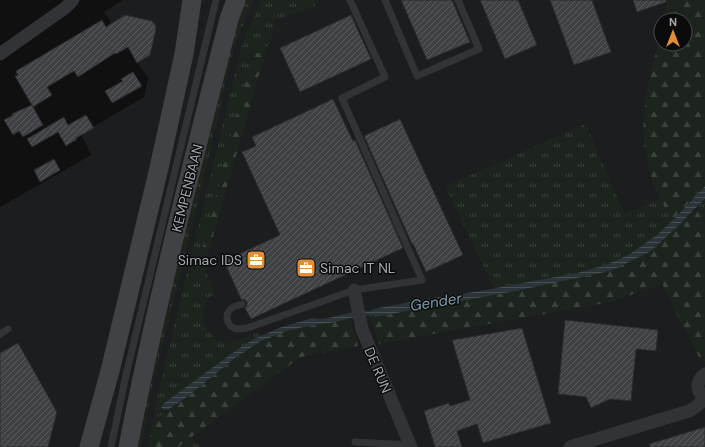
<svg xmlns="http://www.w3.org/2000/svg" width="705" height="447" font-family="'DM Sans',sans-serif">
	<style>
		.built { fill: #1c1d1e }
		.grass { fill: url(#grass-tufts) }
		.forest { fill: url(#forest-firs) }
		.water { fill: url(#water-rules) }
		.building { fill: url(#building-hatch); stroke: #2a2b2d }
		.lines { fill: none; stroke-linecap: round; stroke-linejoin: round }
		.service { stroke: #323336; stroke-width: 7 }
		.minor { stroke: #323336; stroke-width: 13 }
		.secondary { stroke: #404246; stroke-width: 19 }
		.labels { text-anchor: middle; stroke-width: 3; stroke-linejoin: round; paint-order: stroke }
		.street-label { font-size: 14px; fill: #a3a9b1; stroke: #0b0b0c }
		.poi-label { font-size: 14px; fill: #a3a9b1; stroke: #0b0b0c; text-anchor: end }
		.water-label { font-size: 15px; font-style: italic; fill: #7c9ba9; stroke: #0b0b0c }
	</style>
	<defs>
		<pattern id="grass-tufts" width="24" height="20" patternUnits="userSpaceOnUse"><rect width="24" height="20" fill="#1d241d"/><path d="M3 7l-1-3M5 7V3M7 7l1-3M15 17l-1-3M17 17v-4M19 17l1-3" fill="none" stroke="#3b413b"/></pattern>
		<pattern id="forest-firs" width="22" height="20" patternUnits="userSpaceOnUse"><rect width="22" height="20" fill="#1d241d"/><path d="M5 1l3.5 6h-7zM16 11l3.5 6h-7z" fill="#3b413b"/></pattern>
		<pattern id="water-rules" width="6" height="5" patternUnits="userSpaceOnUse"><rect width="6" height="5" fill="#2b3439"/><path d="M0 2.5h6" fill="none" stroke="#474f53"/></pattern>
		<pattern id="building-hatch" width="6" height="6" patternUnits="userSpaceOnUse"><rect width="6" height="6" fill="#3f4144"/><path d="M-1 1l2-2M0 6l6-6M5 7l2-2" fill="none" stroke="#585a5d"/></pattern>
	</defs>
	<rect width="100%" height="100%" fill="#101011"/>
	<path class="built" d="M 123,0 L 677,0 L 672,20 L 661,20 L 661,44 L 651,159 L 705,272 L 705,447 L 0,447 L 0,207 L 91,155 L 81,134 L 144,97 L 148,78 L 104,12 Z"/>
	<path class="grass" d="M 246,0 L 254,0 L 243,25 L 233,52 L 203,181 L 153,383 L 141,447 L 136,447 L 149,381 L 229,42 Z
		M 261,0 L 315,0 L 316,6 L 275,20 L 273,32 L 265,54 L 254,52 L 200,258 L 215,294 L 209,297 L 203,310 L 203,324 L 217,341 L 234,342 L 258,332 L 260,336 L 238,349 L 163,404 L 164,405 L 161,407 L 164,410 L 166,409 L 167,410 L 168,410 L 153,421 L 155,406 L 241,50 L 246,35 Z
		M 586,124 L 624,213 L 661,199 L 672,221 L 657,235 L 630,254 L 606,265 L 577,273 L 494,289 L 445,186 Z
		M 705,199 L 705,223 L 696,209 Z
		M 191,438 L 200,447 L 178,447 Z"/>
	<path class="forest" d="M 669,0 L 705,0 L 705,186 L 672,221 C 666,209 659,198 654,186 C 652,181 651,176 650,171 C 635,121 649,81 661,33 L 661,44 L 685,44 L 685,20 L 664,20 Z
		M 253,52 L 265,54 L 208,254 L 200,258 Z
		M 696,209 L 705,223 L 705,361 L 702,363 L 662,284 L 611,302 L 379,344 L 370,316 L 373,315 L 375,317 L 521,290 L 605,272 L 615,269 L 651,251 Z
		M 350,318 L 358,346 L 305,356 L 298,359 L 178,447 L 148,447 L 153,421 C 169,410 185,399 200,387 C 223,368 245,348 272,336 C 297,325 324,325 350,318 Z"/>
	<path class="water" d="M 705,186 L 705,199 L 677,227 L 651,251 L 615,269 L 605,272 L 521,290 L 375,317 L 373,315 L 350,318 L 336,322 L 303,327 L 287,331 L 261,341 L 235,358 L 188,396 L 168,410 L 166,409 L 164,410 L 161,407 L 163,405 L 163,404 L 238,349 L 254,339 L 279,328 L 312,318 C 322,321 340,315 349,313 C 357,312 364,311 371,311 L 373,309 L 427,299 L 480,291 L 577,273 L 606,265 L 630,254 L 657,235 L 674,219 Z"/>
	<path class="building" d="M 401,0 L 452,0 L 470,42 L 427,60 Z
		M 480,0 L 518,0 L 537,45 L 505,59 Z
		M 550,0 L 592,0 L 611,52 L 574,65 Z
		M 633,0 L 666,0 L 666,2 L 637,12 Z
		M 125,15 L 152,21 L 155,25 L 156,29 L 150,55 L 137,63 L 128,47 L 116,54 L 115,53 L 78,77 L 74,71 L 47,87 L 52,95 L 33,107 L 15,76 L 18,75 L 16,71 L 102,20 L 106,27 Z
		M 351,15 L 371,59 L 300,92 L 280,48 Z
		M 133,72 L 142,86 L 112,103 L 105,91 L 123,81 L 121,79 Z
		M 333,99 L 353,141 L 355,140 L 403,248 L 251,319 L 245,308 L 247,305 L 247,302 L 245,300 L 241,299 L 224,261 L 280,235 L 242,152 L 256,146 L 252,137 Z
		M 32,105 L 43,125 L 23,137 L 19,131 L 13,135 L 4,120 L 13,115 L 12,114 L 16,112 Z
		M 86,115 L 94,128 L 76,138 L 77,139 L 66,146 L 58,132 L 32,147 L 27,139 L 64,117 L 68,125 Z
		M 400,119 L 463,255 L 426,272 L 413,244 L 412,244 L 364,136 Z
		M 54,159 L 60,170 L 40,182 L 34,170 Z
		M 565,320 L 658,330 L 656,351 L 636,349 L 631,401 L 610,399 L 591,408 L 586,397 L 558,394 Z
		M 522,328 L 551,423 L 483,443 L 477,424 L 457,431 L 462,447 L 435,447 L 424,411 L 449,403 L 450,406 L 470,400 L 452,340 Z
		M 18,343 L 57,412 L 48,447 L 0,447 L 0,353 Z
		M 705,427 L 705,447 L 650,447 L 649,444 Z"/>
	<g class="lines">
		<path class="service" d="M 385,0 L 417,76 L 479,49 L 458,0
			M 242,304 C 239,305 236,306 233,307 C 223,313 226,327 237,329 C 243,329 248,328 253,326 L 354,290 L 422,280 L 342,98 L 385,77 L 350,0
			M 0,334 L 8,329
			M 355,442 L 410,445
			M 111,447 L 126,375 L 216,0"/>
		<path class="minor" d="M 0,54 L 65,8 L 73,0
			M 354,290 L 362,329 L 411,447
			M 705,374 C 700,377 696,385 699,391 C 700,394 703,397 705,399
			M 570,447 L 689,411 L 697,406 L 704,399"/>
		<path class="secondary" d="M 89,447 L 110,371 L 159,168 L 184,54 L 192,0
			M 128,447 C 156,303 193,161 229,19 L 236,0"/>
	</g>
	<defs>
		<g id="office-square" transform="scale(1)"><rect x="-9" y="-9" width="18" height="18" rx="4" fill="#df8f3a" stroke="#0b0b0c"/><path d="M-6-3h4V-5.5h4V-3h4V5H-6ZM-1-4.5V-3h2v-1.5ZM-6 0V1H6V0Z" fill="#fff"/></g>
	</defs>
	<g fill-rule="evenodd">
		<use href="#office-square" x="256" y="260"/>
		<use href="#office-square" x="306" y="268"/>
	</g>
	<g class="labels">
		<g class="street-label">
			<text transform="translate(187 188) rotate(-76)" y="5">KEMPENBAAN</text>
			<text transform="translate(378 370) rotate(67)" y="5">DE RUN</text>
		</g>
		<g class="poi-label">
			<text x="242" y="265">Simac IDS</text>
			<text x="320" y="273" text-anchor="start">Simac IT NL</text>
		</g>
		<g class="water-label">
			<text transform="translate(436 302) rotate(-9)" y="5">Gender</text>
		</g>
	</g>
	<g transform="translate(673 32)"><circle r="19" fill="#0b0b0c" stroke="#484a4e"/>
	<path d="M0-3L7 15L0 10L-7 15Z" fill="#df8f3a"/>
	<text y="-6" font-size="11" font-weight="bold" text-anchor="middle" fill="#a3a9b1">N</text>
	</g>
</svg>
